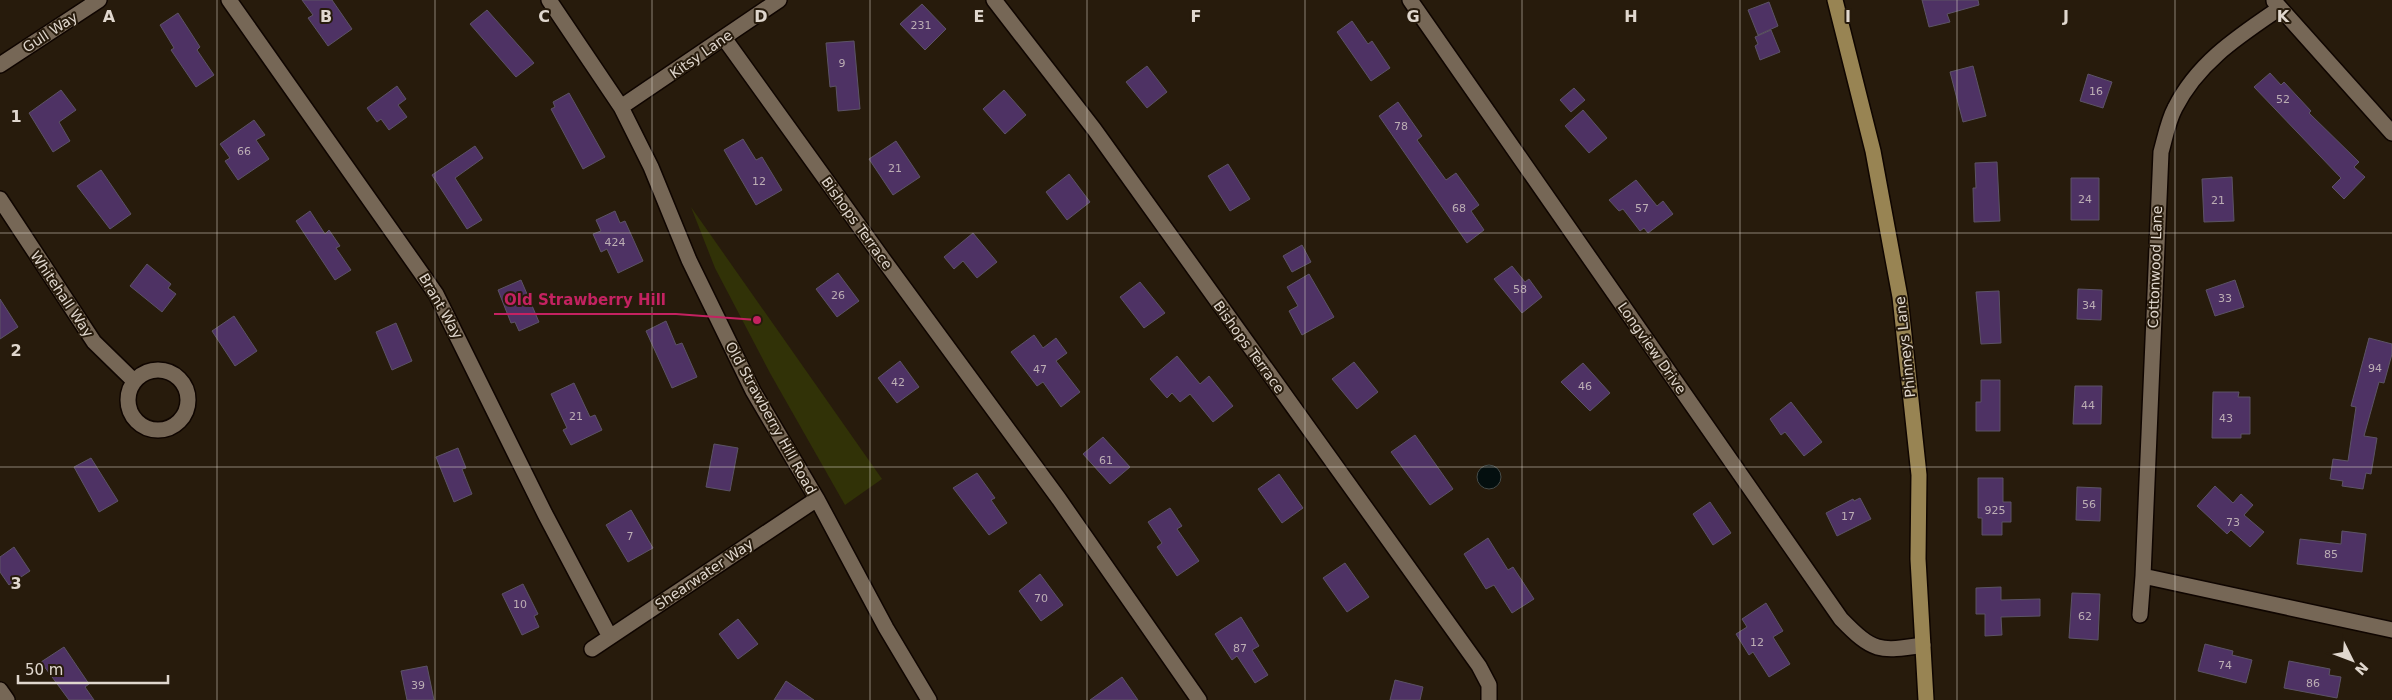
<svg xmlns="http://www.w3.org/2000/svg" width="2392" height="700" font-family="'DejaVu Sans',sans-serif">
	<style>
		.green { fill: #313207 }
		.water { fill: #040f0f; stroke: #464b48 }
		.building { fill: #4e3264; stroke: #5c5365 }
		.lines { fill: none; stroke-linecap: round; stroke-linejoin: round }
		.minor-casing { stroke: #0f0500; stroke-width: 18 }
		.major-casing { stroke: #0f0500; stroke-width: 18 }
		.minor { stroke: #766756; stroke-width: 15 }
		.major { stroke: #988453; stroke-width: 15 }
		.grid { fill: none; stroke: #e0d7ce; stroke-width: 1; stroke-opacity: 0.55 }
		.labels { text-anchor: middle; stroke-width: 4; stroke-linejoin: round; paint-order: stroke }
		.number-label { font-size: 11px; fill: #bcaeb4 }
		.street-label { font-size: 14px; fill: #e0d7ce; stroke: #271b0c }
		.grid-label { font-size: 16px; text-anchor: middle; font-weight: bold; fill: #e0d7ce; stroke: #271b0c; stroke-width: 4; stroke-linejoin: round; paint-order: stroke }
		.leader { fill: none; stroke: #c42261; stroke-width: 2 }
		.callout-dot { fill: #c42261; stroke: #271b0c; stroke-width: 2 }
		.callout-label { font-size: 15px; text-anchor: middle; font-weight: bold; fill: #c42261; stroke: #271b0c; stroke-width: 4; stroke-linejoin: round; paint-order: stroke }
	</style>
	<rect width="100%" height="100%" fill="#271b0c"/>
	<path class="green" d="M 691,207 L 882,479 L 845,505 L 770,373 L 715,268 Z"/>
	<path class="water" d="M1477 477a12 12 0 1 1 24 0a12 12 0 1 1-24 0Z"/>
	<path class="building" d="M 302,0 L 332,0 L 352,29 L 328,46 L 308,18 L 313,15 Z
		M 1922,0 L 1978,0 L 1979,5 L 1947,14 L 1950,22 L 1929,27 Z
		M 1769,2 L 1778,26 L 1758,35 L 1748,10 Z
		M 922,4 L 946,29 L 925,50 L 900,24 Z
		M 487,10 L 534,63 L 516,77 L 470,24 Z
		M 178,13 L 200,47 L 197,50 L 214,75 L 196,87 L 171,50 L 174,48 L 160,25 Z
		M 1352,21 L 1368,44 L 1372,41 L 1390,68 L 1371,81 L 1337,32 Z
		M 1771,30 L 1780,52 L 1760,60 L 1755,46 L 1758,44 L 1755,37 Z
		M 854,41 L 860,109 L 838,111 L 836,86 L 830,87 L 826,43 Z
		M 1147,66 L 1167,92 L 1147,108 L 1126,82 Z
		M 1973,66 L 1986,116 L 1963,122 L 1950,72 Z
		M 2270,73 L 2281,85 L 2284,82 L 2311,111 L 2309,113 L 2359,162 L 2354,167 L 2365,177 L 2344,199 L 2332,187 L 2341,178 L 2254,87 Z
		M 2088,74 L 2112,82 L 2103,108 L 2080,101 Z
		M 397,86 L 406,99 L 398,105 L 407,117 L 389,130 L 381,119 L 377,122 L 367,108 Z
		M 1574,88 L 1585,100 L 1571,112 L 1560,100 Z
		M 61,90 L 76,110 L 59,122 L 70,141 L 53,152 L 29,113 Z
		M 1004,90 L 1026,115 L 1005,134 L 983,109 Z
		M 569,93 L 605,157 L 583,169 L 551,109 L 555,107 L 553,102 Z
		M 1398,102 L 1422,136 L 1417,140 L 1446,180 L 1456,173 L 1479,205 L 1471,211 L 1484,230 L 1467,243 L 1379,116 Z
		M 1583,110 L 1607,138 L 1589,153 L 1565,126 Z
		M 254,120 L 265,135 L 256,140 L 269,159 L 238,180 L 225,161 L 230,158 L 220,144 Z
		M 743,139 L 756,160 L 762,157 L 782,190 L 756,205 L 724,150 Z
		M 896,141 L 920,177 L 893,195 L 869,159 Z
		M 475,146 L 483,158 L 455,178 L 482,220 L 467,229 L 432,175 Z
		M 1997,162 L 2000,221 L 1974,222 L 1973,188 L 1976,188 L 1975,163 Z
		M 1228,164 L 1250,199 L 1230,211 L 1208,176 Z
		M 101,170 L 131,214 L 110,229 L 77,186 Z
		M 1069,174 L 1090,202 L 1067,220 L 1046,192 Z
		M 2232,177 L 2234,221 L 2204,222 L 2202,179 Z
		M 2071,178 L 2099,178 L 2099,220 L 2071,220 Z
		M 1636,180 L 1657,206 L 1663,201 L 1673,214 L 1648,233 L 1644,228 L 1640,231 L 1623,209 L 1619,211 L 1609,200 Z
		M 310,211 L 325,234 L 329,230 L 340,246 L 336,248 L 351,270 L 335,280 L 296,221 Z
		M 615,211 L 620,223 L 625,221 L 643,261 L 618,273 L 607,249 L 601,252 L 593,234 L 601,231 L 596,220 Z
		M 973,233 L 997,262 L 977,278 L 963,261 L 954,269 L 944,257 Z
		M 1302,245 L 1311,262 L 1292,272 L 1283,256 Z
		M 147,264 L 171,284 L 168,288 L 176,294 L 162,312 L 130,286 Z
		M 1512,266 L 1525,282 L 1529,279 L 1542,297 L 1522,313 L 1494,279 Z
		M 838,273 L 859,301 L 837,317 L 816,289 Z
		M 1309,274 L 1334,317 L 1302,335 L 1289,311 L 1298,306 L 1287,287 Z
		M 521,280 L 539,322 L 519,331 L 515,322 L 511,323 L 498,290 Z
		M 2235,280 L 2244,307 L 2215,316 L 2206,290 Z
		M 1140,282 L 1165,313 L 1144,328 L 1120,297 Z
		M 2078,289 L 2102,290 L 2101,320 L 2077,319 Z
		M 1999,291 L 2001,343 L 1981,344 L 1976,292 Z
		M 0,299 L 18,327 L 0,339 Z
		M 234,316 L 257,351 L 235,366 L 212,331 Z
		M 666,321 L 676,345 L 682,343 L 697,377 L 672,388 L 646,331 Z
		M 396,323 L 412,361 L 392,370 L 376,332 Z
		M 1034,335 L 1043,348 L 1056,338 L 1067,353 L 1056,361 L 1080,392 L 1061,407 L 1043,382 L 1037,386 L 1011,352 Z
		M 2369,338 L 2392,344 L 2392,354 L 2384,383 L 2379,382 L 2364,436 L 2377,438 L 2371,474 L 2366,473 L 2363,489 L 2342,486 L 2343,481 L 2330,479 L 2333,459 L 2348,461 L 2356,407 L 2351,406 Z
		M 1177,356 L 1200,384 L 1209,376 L 1233,406 L 1213,422 L 1190,394 L 1180,402 L 1172,393 L 1167,398 L 1150,379 Z
		M 900,361 L 919,387 L 897,403 L 878,378 Z
		M 1354,362 L 1378,392 L 1357,409 L 1332,379 Z
		M 1583,363 L 1610,393 L 1590,411 L 1561,382 Z
		M 1981,380 L 2000,380 L 2000,431 L 1976,431 L 1976,402 L 1981,402 Z
		M 574,383 L 590,417 L 595,415 L 602,430 L 571,445 L 563,430 L 567,428 L 551,394 Z
		M 2075,386 L 2102,386 L 2101,424 L 2073,424 Z
		M 2213,392 L 2239,392 L 2238,397 L 2250,397 L 2250,434 L 2241,434 L 2241,438 L 2212,438 Z
		M 1791,402 L 1822,442 L 1804,456 L 1785,432 L 1781,435 L 1770,419 Z
		M 1415,435 L 1453,489 L 1430,505 L 1391,452 Z
		M 1103,437 L 1130,467 L 1110,484 L 1083,454 Z
		M 714,444 L 738,448 L 730,491 L 706,487 Z
		M 458,448 L 466,468 L 462,469 L 472,494 L 454,502 L 436,457 Z
		M 91,458 L 118,501 L 99,512 L 74,467 Z
		M 977,473 L 995,498 L 991,500 L 1007,523 L 989,535 L 953,488 Z
		M 1279,474 L 1303,508 L 1282,523 L 1258,489 Z
		M 1978,478 L 2003,478 L 2003,502 L 2011,502 L 2011,522 L 2002,522 L 2002,535 L 1982,535 L 1982,518 L 1978,518 Z
		M 2215,486 L 2233,503 L 2241,494 L 2253,505 L 2244,515 L 2264,532 L 2250,547 L 2231,530 L 2227,534 L 2197,506 Z
		M 2077,487 L 2101,488 L 2100,521 L 2076,520 Z
		M 1860,498 L 1871,519 L 1837,536 L 1826,513 L 1853,499 L 1854,501 Z
		M 1710,502 L 1731,533 L 1713,545 L 1693,514 Z
		M 1170,508 L 1182,526 L 1177,529 L 1199,561 L 1177,576 L 1157,547 L 1162,543 L 1148,522 Z
		M 631,510 L 653,548 L 628,562 L 606,525 Z
		M 2342,531 L 2366,534 L 2362,572 L 2297,564 L 2300,539 L 2341,544 Z
		M 1488,538 L 1508,570 L 1513,567 L 1534,599 L 1512,613 L 1494,585 L 1486,589 L 1464,554 Z
		M 14,547 L 30,571 L 9,585 L 0,572 L 0,557 Z
		M 1345,563 L 1369,597 L 1347,612 L 1323,578 Z
		M 1040,574 L 1063,605 L 1041,621 L 1019,591 Z
		M 523,584 L 538,614 L 534,616 L 539,627 L 522,635 L 502,594 Z
		M 2001,587 L 2001,600 L 2040,599 L 2040,616 L 2001,617 L 2002,635 L 1985,636 L 1985,614 L 1976,614 L 1976,588 Z
		M 2072,593 L 2100,594 L 2098,640 L 2069,638 Z
		M 1766,603 L 1783,631 L 1773,637 L 1790,664 L 1769,677 L 1753,652 L 1749,655 L 1736,634 L 1747,627 L 1742,619 Z
		M 1241,617 L 1259,646 L 1252,650 L 1268,675 L 1255,683 L 1237,656 L 1232,660 L 1215,634 Z
		M 738,619 L 758,644 L 738,659 L 719,634 Z
		M 2205,644 L 2233,651 L 2232,655 L 2252,660 L 2246,683 L 2198,671 Z
		M 64,647 L 89,684 L 85,687 L 94,700 L 69,700 L 41,662 Z
		M 2289,661 L 2330,669 L 2329,675 L 2341,677 L 2337,698 L 2284,688 Z
		M 427,666 L 434,700 L 407,700 L 401,671 Z
		M 1122,677 L 1138,700 L 1090,700 Z
		M 1395,680 L 1423,687 L 1420,700 L 1390,700 Z
		M 786,681 L 814,700 L 774,700 Z"/>
	<g class="lines">
		<g class="minor-casing">
			<path id="minor" d="M 229,0 L 436,294 L 545,514 L 610,637
				M 549,0 L 621,107 L 651,167 L 689,260 L 753,391 L 817,499 L 886,628 L 929,700
				M 994,0 L 1094,129 L 1479,666 L 1489,685 L 1489,700
				M 1410,0 L 1841,619 C 1873,652 1879,652 1923,645
				M 2274,1 L 2392,133
				M 2280,8 C 2239,36 2198,62 2175,108 C 2168,121 2165,138 2161,152 L 2143,576 L 2392,630
				M 724,38 L 880,255 L 1059,499 L 1199,700
				M 0,65 L 99,0
				M 621,107 L 779,0
				M 0,199 L 94,342 L 134,381
				M128 400a30 30 0 1 1 60 0a30 30 0 1 1-60 0Z
				M 2140,615 L 2143,576
				M 592,649 L 817,499
				M 0,690 L 7,700"/>
		</g>
		<g class="major-casing">
			<path id="major" d="M 1835,0 L 1873,151 L 1900,297 L 1919,475 L 1918,559 L 1926,700"/>
		</g>
		<use href="#minor" class="minor"/>
		<use href="#major" class="major"/>
	</g>
	<path class="grid" d="M 217,0 L 217,700M 435,0 L 435,700M 652,0 L 652,700M 870,0 L 870,700M 1087,0 L 1087,700M 1305,0 L 1305,700M 1522,0 L 1522,700M 1740,0 L 1740,700M 1957,0 L 1957,700M 2175,0 L 2175,700M 0,233 L 2392,233M 0,467 L 2392,467"/>
	<g class="labels">
		<g class="number-label">
			<text x="921" y="29">231</text>
			<text x="842" y="67">9</text>
			<text x="2096" y="95">16</text>
			<text x="2283" y="103">52</text>
			<text x="1401" y="130">78</text>
			<text x="244" y="155">66</text>
			<text x="895" y="172">21</text>
			<text x="759" y="185">12</text>
			<text x="2085" y="203">24</text>
			<text x="2218" y="204">21</text>
			<text x="1459" y="212">68</text>
			<text x="1642" y="212">57</text>
			<text x="615" y="246">424</text>
			<text x="1520" y="293">58</text>
			<text x="838" y="299">26</text>
			<text x="2225" y="302">33</text>
			<text x="2089" y="309">34</text>
			<text x="2375" y="372">94</text>
			<text x="1040" y="373">47</text>
			<text x="898" y="386">42</text>
			<text x="1585" y="390">46</text>
			<text x="2088" y="409">44</text>
			<text x="576" y="420">21</text>
			<text x="2226" y="422">43</text>
			<text x="1106" y="464">61</text>
			<text x="2089" y="508">56</text>
			<text x="1995" y="514">925</text>
			<text x="1848" y="520">17</text>
			<text x="2233" y="526">73</text>
			<text x="630" y="540">7</text>
			<text x="2331" y="558">85</text>
			<text x="1041" y="602">70</text>
			<text x="520" y="608">10</text>
			<text x="2085" y="620">62</text>
			<text x="1757" y="646">12</text>
			<text x="1240" y="652">87</text>
			<text x="2225" y="669">74</text>
			<text x="2313" y="687">86</text>
			<text x="418" y="689">39</text>
		</g>
		<g class="street-label">
			<text transform="translate(50 32) rotate(-33)" y="5">Gull Way</text>
			<text transform="translate(701 54) rotate(-35)" y="5">Kitsy Lane</text>
			<text transform="translate(857 223) rotate(54)" y="5">Bishops Terrace</text>
			<text transform="translate(2155 267) rotate(-88)" y="5">Cottonwood Lane</text>
			<text transform="translate(62 294) rotate(56)" y="5">Whitehall Way</text>
			<text transform="translate(441 306) rotate(60)" y="5">Brant Way</text>
			<text transform="translate(1249 347) rotate(54)" y="5">Bishops Terrace</text>
			<text transform="translate(1905 347) rotate(-96)" y="5">Phinneys Lane</text>
			<text transform="translate(1652 348) rotate(55)" y="5">Longview Drive</text>
			<text transform="translate(771 418) rotate(61)" y="5">Old Strawberry Hill Road</text>
			<text transform="translate(704 574) rotate(-34)" y="5">Shearwater Way</text>
		</g>
	</g>
	<g class="grid-label">
		<text x="109" y="22">A</text>
		<text x="326" y="22">B</text>
		<text x="544" y="22">C</text>
		<text x="761" y="22">D</text>
		<text x="979" y="22">E</text>
		<text x="1196" y="22">F</text>
		<text x="1413" y="22">G</text>
		<text x="1631" y="22">H</text>
		<text x="1848" y="22">I</text>
		<text x="2066" y="22">J</text>
		<text x="2283" y="22">K</text>
		<text x="16" y="122">1</text>
		<text x="16" y="356">2</text>
		<text x="16" y="589">3</text>
	</g>
	<path class="leader" d="M757 320L676 314H494"/>
	<circle class="callout-dot" cx="757" cy="320" r="5"/>
	<g class="callout-label">
		<text x="585" y="305">Old Strawberry Hill</text>
	</g>
	<g transform="translate(2352 660) rotate(132)" stroke="#271b0c" stroke-width="4" paint-order="stroke">
	<path d="M0-4L9 19L0 12L-9 19Z" fill="#e0d7ce"/>
	<text y="-8" font-size="14" font-weight="bold" text-anchor="middle" fill="#e0d7ce">N</text>
	</g>
	<path d="M18 675v8h150v-8" fill="none" stroke="#e0d7ce" stroke-width="2.5"/>
	<text x="25" y="675" font-size="15" fill="#e0d7ce" stroke="#271b0c" stroke-width="4" paint-order="stroke">50 m</text>
</svg>
